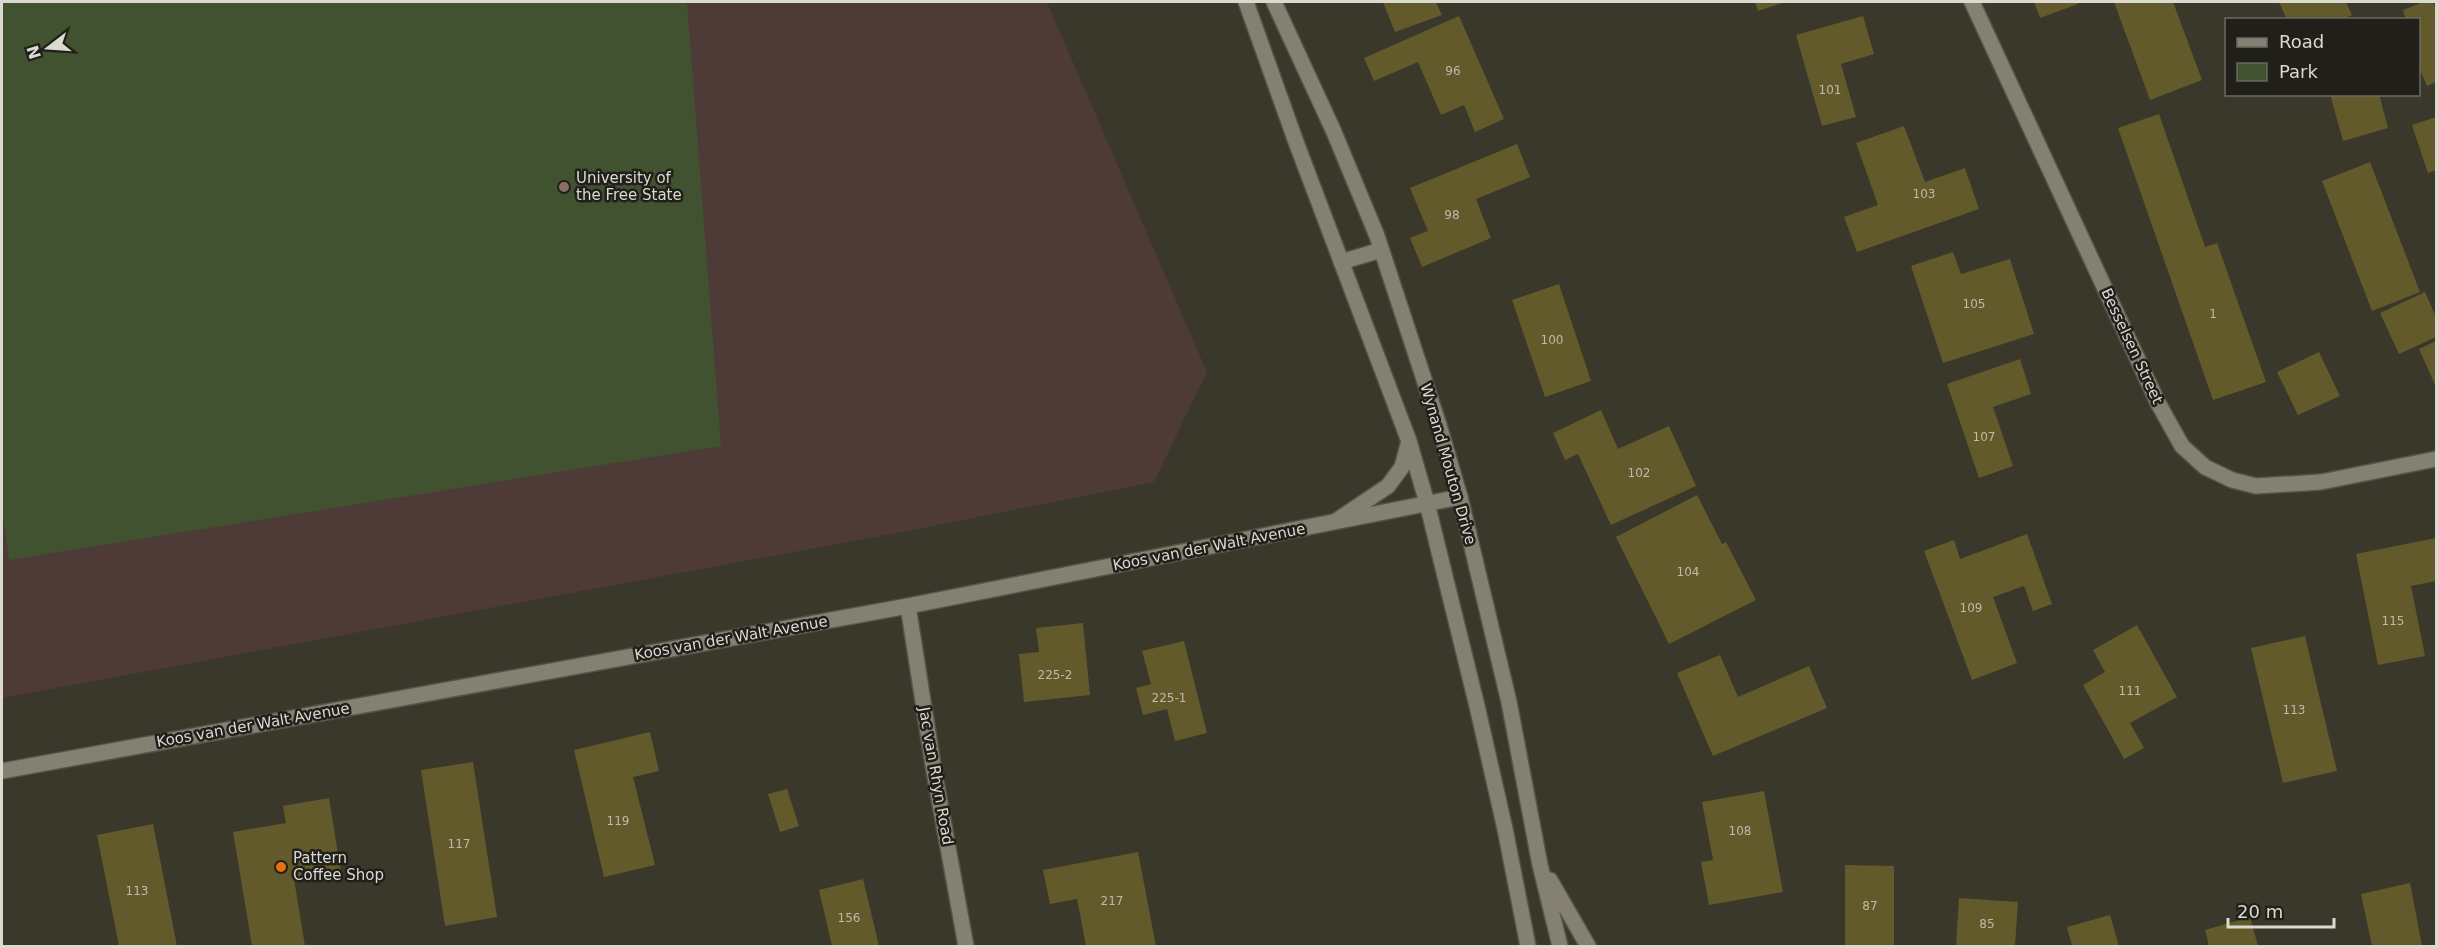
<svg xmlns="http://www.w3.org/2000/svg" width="2438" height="948" font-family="'DejaVu Sans',sans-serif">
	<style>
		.education { fill: #4e3a36 }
		.green { fill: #415231 }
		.building { fill: #625a2b }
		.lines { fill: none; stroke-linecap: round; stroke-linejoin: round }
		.minor-casing { stroke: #565348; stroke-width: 18 }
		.tertiary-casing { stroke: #565348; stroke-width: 18 }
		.minor { stroke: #848172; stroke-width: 15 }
		.tertiary { stroke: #848172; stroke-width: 15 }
		.education-dot { fill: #8d6e63; stroke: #201f19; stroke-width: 2 }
		.food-dot { fill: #e8710a; stroke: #201f19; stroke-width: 2 }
		.labels { text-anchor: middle; stroke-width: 5; stroke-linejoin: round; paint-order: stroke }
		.number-label { font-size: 12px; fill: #bdbaa8 }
		.poi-label { font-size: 15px; fill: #dbdad1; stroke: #201f19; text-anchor: start }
		.street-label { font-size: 15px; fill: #dbdad1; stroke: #201f19 }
	</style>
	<rect width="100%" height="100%" fill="#3a382a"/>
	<path class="education" d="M 2,2 L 1047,2 L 1207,372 L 1154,482 L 908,531 L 2,698 Z"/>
	<path class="green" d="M 2,2 L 687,2 L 721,446 L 9,560 L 2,508 Z"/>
	<path class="building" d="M 1383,2 L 1436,2 L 1442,15 L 1395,32 Z
		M 1755,2 L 1785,2 L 1758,11 Z
		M 2034,2 L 2076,2 L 2078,4 L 2040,18 Z
		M 2114,2 L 2173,2 L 2202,80 L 2150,100 Z
		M 2279,2 L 2346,2 L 2352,15 L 2341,20 L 2287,20 Z
		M 2423,2 L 2433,2 L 2436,10 L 2436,82 L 2427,86 L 2418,65 L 2418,20 L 2406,20 L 2403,10 Z
		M 1459,16 L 1504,119 L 1475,132 L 1464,105 L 1441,115 L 1418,62 L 1374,81 L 1364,58 Z
		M 1863,16 L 1874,54 L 1841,64 L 1856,117 L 1822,126 L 1796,35 Z
		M 2330,94 L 2379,94 L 2388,128 L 2343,141 Z
		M 2159,114 L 2205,247 L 2217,243 L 2266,382 L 2213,400 L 2118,128 Z
		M 2436,117 L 2436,170 L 2428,173 L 2412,125 Z
		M 1904,126 L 1925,182 L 1965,168 L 1979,209 L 1857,252 L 1844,217 L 1878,205 L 1856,143 Z
		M 1517,144 L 1530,177 L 1476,199 L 1491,238 L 1422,267 L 1410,238 L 1428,231 L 1410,188 Z
		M 2370,162 L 2420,292 L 2372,311 L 2322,181 Z
		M 1953,252 L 1961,274 L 2010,259 L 2034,334 L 1943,363 L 1911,266 Z
		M 1559,284 L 1591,381 L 1545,397 L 1512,300 Z
		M 2425,292 L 2436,317 L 2436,337 L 2399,354 L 2380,313 Z
		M 2436,341 L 2436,387 L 2419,349 Z
		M 2319,352 L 2340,396 L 2298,415 L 2277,372 Z
		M 2020,359 L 2031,394 L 1993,407 L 2013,466 L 1979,478 L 1947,384 Z
		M 1601,410 L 1618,449 L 1669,426 L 1696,486 L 1611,525 L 1578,454 L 1565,460 L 1553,433 Z
		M 1697,495 L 1722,544 L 1726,542 L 1756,600 L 1669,644 L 1616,537 Z
		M 2027,534 L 2052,604 L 2033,611 L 2024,586 L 1993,597 L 2017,663 L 1972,680 L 1924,551 L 1954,540 L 1960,559 Z
		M 2436,538 L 2436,581 L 2411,586 L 2425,656 L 2378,665 L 2356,554 Z
		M 1083,623 L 1090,695 L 1024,702 L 1019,654 L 1039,652 L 1036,628 Z
		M 2137,625 L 2177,697 L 2130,723 L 2144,748 L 2124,759 L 2083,685 L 2105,672 L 2093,650 Z
		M 2305,636 L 2337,771 L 2283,783 L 2251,648 Z
		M 1184,641 L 1207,733 L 1175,741 L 1167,709 L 1143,715 L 1136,688 L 1151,684 L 1142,651 Z
		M 1720,655 L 1738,697 L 1809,666 L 1827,708 L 1713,756 L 1677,673 Z
		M 650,732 L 659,771 L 633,777 L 655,865 L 604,877 L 574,750 Z
		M 473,762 L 497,917 L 445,926 L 421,770 Z
		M 787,789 L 799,826 L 780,832 L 768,794 Z
		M 1764,791 L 1783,892 L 1709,905 L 1701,862 L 1713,860 L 1702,802 Z
		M 329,798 L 341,872 L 294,879 L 305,946 L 252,946 L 233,832 L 286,823 L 283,806 Z
		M 153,824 L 177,946 L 119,946 L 97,835 Z
		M 1138,852 L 1156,946 L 1086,946 L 1077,899 L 1050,904 L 1043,870 Z
		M 1845,865 L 1894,866 L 1894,946 L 1845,946 Z
		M 863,879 L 879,946 L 832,946 L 819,890 Z
		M 2410,883 L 2422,946 L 2372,946 L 2361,894 Z
		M 1959,898 L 2018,902 L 2015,946 L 1956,946 Z
		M 2110,915 L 2119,946 L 2072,946 L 2067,927 Z
		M 2250,917 L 2258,946 L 2209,946 L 2205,930 Z"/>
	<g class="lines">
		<g class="minor-casing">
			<path id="minor" d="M 1972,2 L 2158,403 L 2182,446 L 2205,467 L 2232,480 L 2256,486 L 2321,482 L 2436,459
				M 908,606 L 934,771 L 966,946
				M 2,771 L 908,606 L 1460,497"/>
		</g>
		<g class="tertiary-casing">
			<path id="tertiary" d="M 1246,2 L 1296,142 L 1409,441 L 1427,503 L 1477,706 L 1505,829 L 1528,946
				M 1274,2 L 1334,132 L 1377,236 L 1439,425 L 1460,497 L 1509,702 L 1540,865 L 1560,946
				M 1341,262 L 1381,250
				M 1336,521 L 1388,486 L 1402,467 L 1409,441
				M 1550,880 L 1588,946"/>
		</g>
		<use href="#minor" class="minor"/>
		<use href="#tertiary" class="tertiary"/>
	</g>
	<circle class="education-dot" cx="564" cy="187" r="6"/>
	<circle class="food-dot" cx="281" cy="867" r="6"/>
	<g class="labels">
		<g class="number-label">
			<text x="1453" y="75">96</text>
			<text x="1830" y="94">101</text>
			<text x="1924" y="198">103</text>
			<text x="1452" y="219">98</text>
			<text x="1974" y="308">105</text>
			<text x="2213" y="318">1</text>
			<text x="1552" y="344">100</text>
			<text x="1984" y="441">107</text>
			<text x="1639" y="477">102</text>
			<text x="1688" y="576">104</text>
			<text x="1971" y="612">109</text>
			<text x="2393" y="625">115</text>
			<text x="1055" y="679">225-2</text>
			<text x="2130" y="695">111</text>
			<text x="1169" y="702">225-1</text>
			<text x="2294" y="714">113</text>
			<text x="618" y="825">119</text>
			<text x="1740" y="835">108</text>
			<text x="459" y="848">117</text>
			<text x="137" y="895">113</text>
			<text x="1112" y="905">217</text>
			<text x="1870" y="910">87</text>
			<text x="849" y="922">156</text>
			<text x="1987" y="928">85</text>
		</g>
		<g class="poi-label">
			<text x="576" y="183">University of<tspan x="576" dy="17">the Free State</tspan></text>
			<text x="293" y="863">Pattern<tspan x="293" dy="17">Coffee Shop</tspan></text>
		</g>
		<g class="street-label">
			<text transform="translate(2132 346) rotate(65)" y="5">Besselsen Street</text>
			<text transform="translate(1448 464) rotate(74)" y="5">Wynand Mouton Drive</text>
			<text transform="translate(1209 547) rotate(-11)" y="5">Koos van der Walt Avenue</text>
			<text transform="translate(731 638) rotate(-10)" y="5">Koos van der Walt Avenue</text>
			<text transform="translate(253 725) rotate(-10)" y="5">Koos van der Walt Avenue</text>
			<text transform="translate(936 776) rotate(80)" y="5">Jac van Rhyn Road</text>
		</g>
	</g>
	<rect width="2438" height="948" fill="none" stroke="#dbdad1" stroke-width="6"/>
	<rect x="2225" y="18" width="195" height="78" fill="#201f19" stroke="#6b6a63" stroke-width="1.5"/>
	<rect x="2237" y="38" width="30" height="9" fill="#848172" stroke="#6b6a63" stroke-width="1.5"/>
	<text x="2279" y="48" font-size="18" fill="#dbdad1">Road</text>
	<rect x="2237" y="63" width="30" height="18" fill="#415231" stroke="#6b6a63" stroke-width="1.5"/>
	<text x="2279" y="78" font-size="18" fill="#dbdad1">Park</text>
	<g transform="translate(48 48) rotate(253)" stroke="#201f19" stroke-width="4.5" paint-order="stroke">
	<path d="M0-4.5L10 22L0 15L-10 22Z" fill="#dbdad1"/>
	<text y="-9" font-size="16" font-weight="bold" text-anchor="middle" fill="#dbdad1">N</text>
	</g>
	<path d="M2228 918v9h106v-9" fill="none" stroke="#dbdad1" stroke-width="3"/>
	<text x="2237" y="918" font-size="18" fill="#dbdad1" stroke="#201f19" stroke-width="4.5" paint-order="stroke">20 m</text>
</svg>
